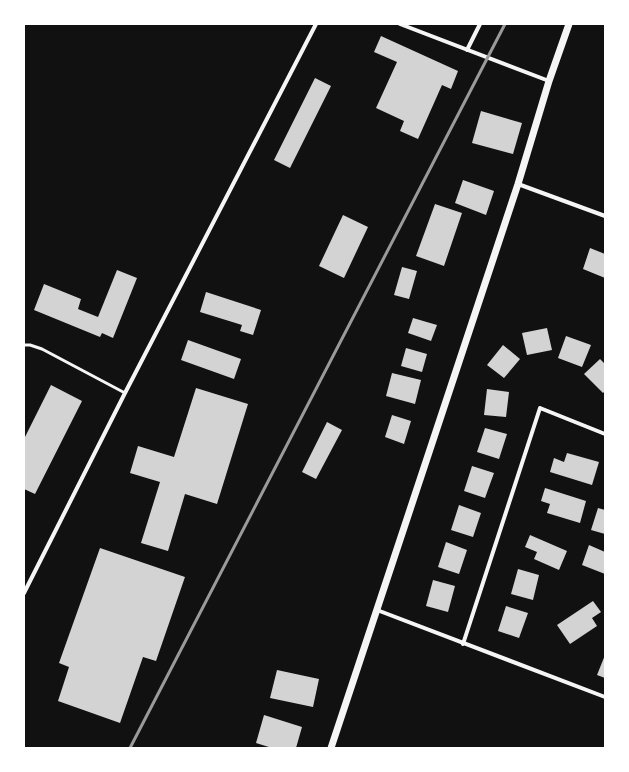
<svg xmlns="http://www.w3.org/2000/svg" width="629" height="772" font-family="Poppins,sans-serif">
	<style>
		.building { fill: #d3d3d3 }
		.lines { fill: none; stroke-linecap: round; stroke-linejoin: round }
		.service { stroke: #f5f5f5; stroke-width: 3 }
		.minor { stroke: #f5f5f5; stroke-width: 4 }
		.tertiary { stroke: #f5f5f5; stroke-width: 7 }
		.rail { stroke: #9a9a9a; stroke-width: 3 }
	</style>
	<rect width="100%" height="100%" fill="#111"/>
	<path class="building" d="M 381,36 L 458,71 L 451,89 L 442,85 L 418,139 L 400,131 L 404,121 L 376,108 L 397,62 L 374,52 Z
		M 315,78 L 331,86 L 290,168 L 274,160 Z
		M 481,111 L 522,123 L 513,154 L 472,143 Z
		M 463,180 L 494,191 L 486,215 L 455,203 Z
		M 435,204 L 462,213 L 444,266 L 416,256 Z
		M 343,215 L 368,227 L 344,278 L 319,266 Z
		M 590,248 L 605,254 L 605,278 L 583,269 Z
		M 402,267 L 417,271 L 409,299 L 394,295 Z
		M 117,270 L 137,278 L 113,338 L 102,333 L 100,337 L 34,310 L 44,284 L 81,299 L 78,309 L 98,317 Z
		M 206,292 L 261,310 L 253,335 L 240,331 L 242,325 L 200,312 Z
		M 413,318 L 437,325 L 431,341 L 408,333 Z
		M 547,328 L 552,350 L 527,355 L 522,333 Z
		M 566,336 L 591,345 L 582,367 L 558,358 Z
		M 188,340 L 241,359 L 234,379 L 181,360 Z
		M 503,345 L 520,359 L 504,378 L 487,365 Z
		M 406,348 L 427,354 L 422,372 L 401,366 Z
		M 600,359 L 605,364 L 605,391 L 603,393 L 584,374 Z
		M 392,373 L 421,380 L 415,404 L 386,396 Z
		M 51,385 L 82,401 L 35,494 L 24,489 L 24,439 Z
		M 196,388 L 248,404 L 217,504 L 185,494 L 168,551 L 141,543 L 160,482 L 130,473 L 138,446 L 174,457 Z
		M 487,389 L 509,392 L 506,417 L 484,415 Z
		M 392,415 L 411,421 L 404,444 L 385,437 Z
		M 327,422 L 342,430 L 316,479 L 302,472 Z
		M 485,428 L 507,434 L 499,459 L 477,452 Z
		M 567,453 L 599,462 L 592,485 L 550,472 L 554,458 L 564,462 Z
		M 472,466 L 494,473 L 485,498 L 464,491 Z
		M 545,488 L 586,501 L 580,523 L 547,513 L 550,504 L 541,501 Z
		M 459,505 L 481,513 L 473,537 L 451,530 Z
		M 598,508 L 605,510 L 605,534 L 591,530 Z
		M 530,535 L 567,551 L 559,570 L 534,559 L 537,552 L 525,547 Z
		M 446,542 L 467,550 L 459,574 L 438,567 Z
		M 589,545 L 605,552 L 605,574 L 582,565 Z
		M 100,548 L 185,577 L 156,661 L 143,657 L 120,723 L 58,701 L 69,667 L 59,663 Z
		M 518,569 L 539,575 L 533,600 L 511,594 Z
		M 433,580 L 455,586 L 448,612 L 426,606 Z
		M 593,601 L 601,612 L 592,618 L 597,626 L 570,644 L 557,625 Z
		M 506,606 L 528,613 L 519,638 L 498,631 Z
		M 605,655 L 605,678 L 597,675 Z
		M 277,670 L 319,679 L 313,707 L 270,698 Z
		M 264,715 L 302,727 L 296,748 L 272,748 L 256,743 Z"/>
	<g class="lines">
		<path class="service" d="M 24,345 L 30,345 L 42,349 L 125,393"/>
		<path class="minor" d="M 400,24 L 549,81
			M 467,50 L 480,24
			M 518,184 L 605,216
			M 24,593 L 125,393 L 316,24
			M 377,610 L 605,697
			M 463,644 L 540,408 L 605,434"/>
		<path class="tertiary" d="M 331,748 L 518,184 L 549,81 L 569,24"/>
		<path class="rail" d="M 130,748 L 505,24"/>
	</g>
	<rect width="629" height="772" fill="none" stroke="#ffffff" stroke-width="50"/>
</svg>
